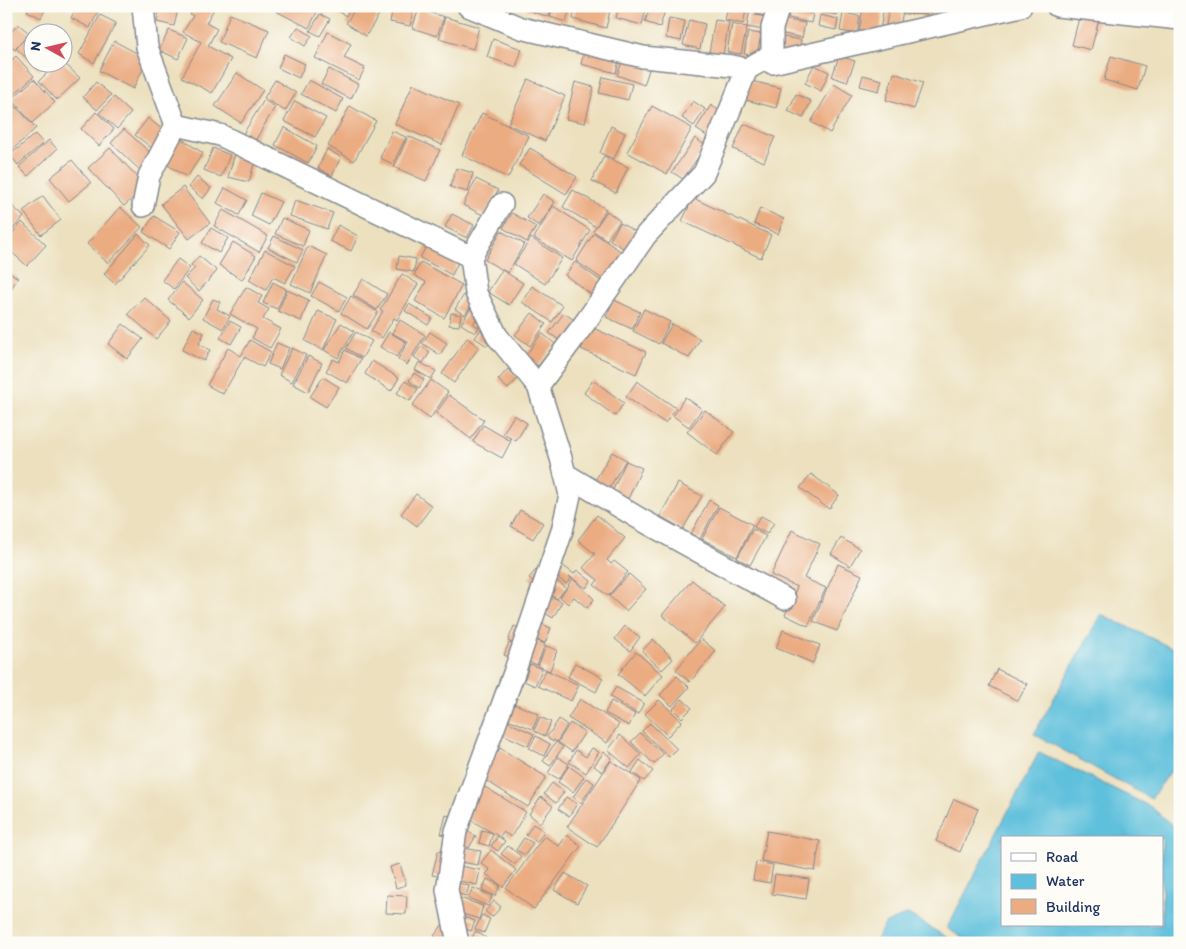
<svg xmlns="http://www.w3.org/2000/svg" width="1186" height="949" viewBox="0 0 1186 949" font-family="Itim,sans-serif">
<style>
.water{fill:#5ec0dc;stroke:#3c789d;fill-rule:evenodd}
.building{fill:#ebac82}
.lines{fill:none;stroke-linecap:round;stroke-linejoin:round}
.minor-casing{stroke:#84888e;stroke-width:24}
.minor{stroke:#fff;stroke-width:21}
</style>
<rect width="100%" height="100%" fill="#fdfcf7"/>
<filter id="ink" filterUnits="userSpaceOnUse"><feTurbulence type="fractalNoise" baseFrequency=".02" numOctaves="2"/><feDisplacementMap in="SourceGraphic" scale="10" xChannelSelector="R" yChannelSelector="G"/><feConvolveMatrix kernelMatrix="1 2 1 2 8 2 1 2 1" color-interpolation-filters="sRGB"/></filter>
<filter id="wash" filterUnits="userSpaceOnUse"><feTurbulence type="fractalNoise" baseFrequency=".0096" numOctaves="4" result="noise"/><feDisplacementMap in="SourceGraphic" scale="20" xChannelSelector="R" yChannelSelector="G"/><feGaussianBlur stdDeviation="1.12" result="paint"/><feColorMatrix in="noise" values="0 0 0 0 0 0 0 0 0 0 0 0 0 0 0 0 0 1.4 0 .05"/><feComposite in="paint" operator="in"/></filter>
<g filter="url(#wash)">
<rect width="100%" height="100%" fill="#ece0be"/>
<!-- water -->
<g class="water">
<polygon points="1101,614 1180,652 1180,758 1151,799 1034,734"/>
<path d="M1039 752 1151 807 1180 832V943H970L947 928ZM1002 838H1162V925H1002Z"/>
<polygon points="908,914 956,943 874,943 886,923"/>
</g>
<g id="blocks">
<!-- building -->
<g class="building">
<polygon points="29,6 47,6 41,18 27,11"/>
<polygon points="77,6 101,6 90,28 71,18"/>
<polygon points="160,6 179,6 174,26 157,22"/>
<polygon points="194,6 208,6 214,9 206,23 217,29 208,46 231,59 212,93 182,77 201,42 183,32 193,16 190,14"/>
<polygon points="279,6 320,6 309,28 276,11"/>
<polygon points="329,6 351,6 346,16"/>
<polygon points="357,6 381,6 383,8 366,36 346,23"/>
<polygon points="393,6 414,6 410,26 390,22"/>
<polygon points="528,6 552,6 549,17 527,10"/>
<polygon points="553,6 565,6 570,8 566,22 550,17"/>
<polygon points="576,6 611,6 606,28 573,19"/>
<polygon points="619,6 647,6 642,25 616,18"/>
<polygon points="650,6 666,7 660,27 645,22"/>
<polygon points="728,6 747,6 743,24 725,20"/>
<polygon points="757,6 769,6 773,18 756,14"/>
<polygon points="797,6 816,6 815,11 797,8"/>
<polygon points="820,6 839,6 837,15 819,12"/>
<polygon points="844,6 860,6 860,12 844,10"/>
<polygon points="863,6 884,6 879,36 859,33"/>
<polygon points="904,6 931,6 931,15 903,14"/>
<polygon points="889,8 903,10 900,28 886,25"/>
<polygon points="419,9 444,17 437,36 412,28"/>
<polygon points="790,9 813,14 811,23 788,18"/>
<polygon points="843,13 860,16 857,34 840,31"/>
<polygon points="230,14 269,30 257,58 219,42"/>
<polygon points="320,14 330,19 320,36 310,31"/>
<polygon points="749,14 767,17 764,30 747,27"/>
<polygon points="1080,14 1099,19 1091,50 1072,45"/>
<polygon points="100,15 116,23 94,63 79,54"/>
<polygon points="820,15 838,19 836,30 818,26"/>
<polygon points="445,17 479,27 473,49 439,39"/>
<polygon points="669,18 685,21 681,41 666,38"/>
<polygon points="782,19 805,23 802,38 779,33"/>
<polygon points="689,20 705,24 700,49 683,45"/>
<polygon points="715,20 729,22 723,55 709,52"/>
<polygon points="18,24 29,33 15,50 6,42 6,38"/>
<polygon points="732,24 747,27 741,54 727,52"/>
<polygon points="298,27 312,36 305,46 291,37"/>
<polygon points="169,30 188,38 178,59 159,50"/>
<polygon points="32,32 32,62 47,62 39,70 16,48"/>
<polygon points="328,32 351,44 344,58 365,68 359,80 315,58"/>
<polygon points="748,32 761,34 757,56 744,54"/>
<polygon points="778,36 801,40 799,54 776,50"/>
<polygon points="493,39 522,49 516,67 487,57"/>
<polygon points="114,41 148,59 133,89 99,71"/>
<polygon points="585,48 620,56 616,73 581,64"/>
<polygon points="284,54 305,64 299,78 278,68"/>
<polygon points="16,56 34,76 11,97 6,92 6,65"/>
<polygon points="839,56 855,61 847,82 832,77"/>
<polygon points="1111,56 1145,66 1138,90 1104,80"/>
<polygon points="624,57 650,67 644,85 617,75"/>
<polygon points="62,61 80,78 57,100 39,81 58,62 62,62"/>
<polygon points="814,65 829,72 821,91 805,83"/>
<polygon points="329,69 358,84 351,99 321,84"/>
<polygon points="237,73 263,90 241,123 215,106"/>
<polygon points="894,73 923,83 914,109 886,100"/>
<polygon points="863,75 882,80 879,91 860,86"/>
<polygon points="603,77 632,84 628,100 599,93"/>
<polygon points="34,79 55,102 32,123 12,99"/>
<polygon points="528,79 565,96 545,141 508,124"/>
<polygon points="275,80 296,93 285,111 264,98"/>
<polygon points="309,80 343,99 336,113 301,94"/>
<polygon points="751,81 781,88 776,108 746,100"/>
<polygon points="96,82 111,95 97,110 83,97"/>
<polygon points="575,82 594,87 585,123 566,119"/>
<polygon points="413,84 459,105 442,145 395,124"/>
<polygon points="834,84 852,95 830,133 811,122"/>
<polygon points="796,94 811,101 803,118 788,111"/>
<polygon points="6,96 36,128 10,152 6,148"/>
<polygon points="114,97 131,113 117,129 99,113"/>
<polygon points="264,100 275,107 255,141 243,134"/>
<polygon points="295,101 326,118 315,137 284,121"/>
<polygon points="693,101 705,109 694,126 682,118"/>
<polygon points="711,105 725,115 710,138 696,129"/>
<polygon points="350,106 376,121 354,161 328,146"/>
<polygon points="652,106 692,128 667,174 627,152"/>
<polygon points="96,112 114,129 99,146 81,129"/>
<polygon points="482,113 529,136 508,178 462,155"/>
<polygon points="148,118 169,135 156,151 135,135"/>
<polygon points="744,124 775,137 764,162 733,149"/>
<polygon points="611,126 625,133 614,159 600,153"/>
<polygon points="284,127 317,146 308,163 275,145"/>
<polygon points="124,129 156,158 143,173 111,143"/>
<polygon points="392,131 406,137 393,164 380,158"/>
<polygon points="35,134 43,143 18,165 10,155"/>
<polygon points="177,136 203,153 187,177 161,161"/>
<polygon points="408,136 440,150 426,181 394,167"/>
<polygon points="695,138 706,146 683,179 672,172"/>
<polygon points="49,140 57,149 28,176 19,167"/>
<polygon points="110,148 146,186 124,206 88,168"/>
<polygon points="213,148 230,155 221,177 204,170"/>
<polygon points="530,148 577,177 566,194 519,165"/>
<polygon points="327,149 341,157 332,176 318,168"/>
<polygon points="236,151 256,157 249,182 228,177"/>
<polygon points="604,156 628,167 616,193 592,181"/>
<polygon points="72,160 91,183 69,201 50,178"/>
<polygon points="456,168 473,173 468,192 450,187"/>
<polygon points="197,177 211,188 203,199 189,187"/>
<polygon points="476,179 498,190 485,216 463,205"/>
<polygon points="183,187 210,223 189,239 161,204"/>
<polygon points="225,188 247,200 239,215 217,203"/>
<polygon points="573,190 606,209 596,227 563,207"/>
<polygon points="261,193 281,202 269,225 251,216"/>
<polygon points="543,194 555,202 539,226 527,218"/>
<polygon points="43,196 61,220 41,235 23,211"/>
<polygon points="693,198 771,235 761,258 682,221"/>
<polygon points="6,200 24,217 6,236"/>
<polygon points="295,200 333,213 327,229 290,216"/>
<polygon points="553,206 590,230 572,261 534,238"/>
<polygon points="120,207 142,227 108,263 87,244"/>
<polygon points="760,208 784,219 778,234 754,224"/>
<polygon points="223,210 268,236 259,252 214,226"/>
<polygon points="607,211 620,221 607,240 593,231"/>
<polygon points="512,213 536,227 527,242 503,228"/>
<polygon points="452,214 474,225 467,238 445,227"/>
<polygon points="154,216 180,232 169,249 143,232"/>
<polygon points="282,218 309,230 303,246 275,234"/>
<polygon points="22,222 46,245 27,266 6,247 6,240"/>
<polygon points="620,223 638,233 628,251 610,240"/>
<polygon points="338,225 358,236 351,251 330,241"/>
<polygon points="211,228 228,238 219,253 202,243"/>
<polygon points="501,231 524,244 508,273 485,260"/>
<polygon points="594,233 626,255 608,283 576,261"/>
<polygon points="138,234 150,245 115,284 104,274"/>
<polygon points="274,236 303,250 297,262 268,248"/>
<polygon points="531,238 562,258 545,284 514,264"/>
<polygon points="429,241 460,258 452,275 420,258"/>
<polygon points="233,242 256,256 242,280 219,265"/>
<polygon points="308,246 327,255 310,293 291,284"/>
<polygon points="265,250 295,266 285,283 273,277 266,290 249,280"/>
<polygon points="199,256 217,271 199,291 185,278 195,268 191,265"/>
<polygon points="399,256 416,259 414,272 397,269"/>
<polygon points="178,259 190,268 174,289 162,280"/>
<polygon points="421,262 462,285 444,318 415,301 426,282 414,275"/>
<polygon points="575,262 606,285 596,298 565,275"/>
<polygon points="6,270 18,278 6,296"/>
<polygon points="502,270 523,283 509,305 488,292"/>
<polygon points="402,274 418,284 397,320 394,318 382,338 371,331 383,311 380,310"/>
<polygon points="363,279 387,294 377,310 353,295"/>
<polygon points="182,282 203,300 189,317 168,300"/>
<polygon points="273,282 286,289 277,309 263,303"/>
<polygon points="319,282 347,297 339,311 311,296"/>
<polygon points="532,286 563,306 552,322 522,302"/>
<polygon points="246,287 262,296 258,303 269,309 263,319 281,329 270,348 252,338 257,329 230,314"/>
<polygon points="287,290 309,300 301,321 278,311"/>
<polygon points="465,293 475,299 465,315 455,309"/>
<polygon points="351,296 378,312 367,329 341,313"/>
<polygon points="144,297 171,321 156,339 128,314"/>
<polygon points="213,299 220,302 217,309 230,316 223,329 203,318"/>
<polygon points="614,300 640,312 632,329 606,317"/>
<polygon points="474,303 483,308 473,324 479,327 475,333 461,324"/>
<polygon points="409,304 432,318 428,325 405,311"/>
<polygon points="644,309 670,322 659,344 633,331"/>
<polygon points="318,311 337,319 323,350 305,341"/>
<polygon points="451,313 461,315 459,326 449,325"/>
<polygon points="532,313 546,324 530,346 515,335"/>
<polygon points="564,313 580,324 565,344 549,333"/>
<polygon points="400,320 425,335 407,365 398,359 408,342 392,333"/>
<polygon points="230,321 241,327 231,344 220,338"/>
<polygon points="341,323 354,331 338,358 324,350"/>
<polygon points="123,324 143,339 127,359 108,344"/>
<polygon points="672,324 700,339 689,358 661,343"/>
<polygon points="483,326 495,334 487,346 475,338"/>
<polygon points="591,327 646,352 636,374 581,349"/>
<polygon points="193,328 204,333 199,344 210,350 204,361 182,350"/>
<polygon points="356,332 372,341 362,358 346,348"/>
<polygon points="389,332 406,342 397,357 380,347"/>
<polygon points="430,332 447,343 440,355 422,343"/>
<polygon points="542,333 555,344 538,366 525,356"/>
<polygon points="467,338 479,347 454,383 442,374"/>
<polygon points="250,340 271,352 263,367 244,357 223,394 207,385 228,348 241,356"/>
<polygon points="277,343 289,348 280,369 268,364"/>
<polygon points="421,346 430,352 423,363 414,357"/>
<polygon points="292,348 306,355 292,382 279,375"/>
<polygon points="345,350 361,359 347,383 326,371 333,359 339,362"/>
<polygon points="308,356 322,363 308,392 293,384"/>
<polygon points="372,361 399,378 391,391 365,374"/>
<polygon points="419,362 436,371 431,379 415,370"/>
<polygon points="508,369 518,378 508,389 498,380"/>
<polygon points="414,373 424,380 419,388 409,381"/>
<polygon points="323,377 339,387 326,407 310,397"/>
<polygon points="431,380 448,392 430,419 412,406"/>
<polygon points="593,380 624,403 615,416 584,393"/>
<polygon points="405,381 418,389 410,401 397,393"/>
<polygon points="637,381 676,408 665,423 626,397"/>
<polygon points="449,395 484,420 471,439 436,413"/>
<polygon points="685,397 702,409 689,427 673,416"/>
<polygon points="705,410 734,432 717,455 687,432"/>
<polygon points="514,415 527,423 516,441 503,434"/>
<polygon points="483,425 511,441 502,458 473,442"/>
<polygon points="612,452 626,460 608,490 594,482"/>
<polygon points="626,461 642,468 628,499 612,492"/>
<polygon points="811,474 839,495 829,509 800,488"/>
<polygon points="678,483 702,496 683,529 660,516"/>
<polygon points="416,494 432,506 417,526 401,514"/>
<polygon points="709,500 718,505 700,539 691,534"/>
<polygon points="719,507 753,525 737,557 702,539"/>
<polygon points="520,510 543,523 533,539 511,526"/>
<polygon points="597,515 625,538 607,560 611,564 614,561 628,572 608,596 594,585 598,580 583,568 595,554 578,540"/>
<polygon points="761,516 774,523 767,534 754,527"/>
<polygon points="753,529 766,536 750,565 737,558"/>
<polygon points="792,530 820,544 804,578 826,588 808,626 785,615 797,587 771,575"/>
<polygon points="841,538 860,549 850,566 831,554"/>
<polygon points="553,558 574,574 577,570 591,581 586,588 569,576 571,578 566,584 546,568"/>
<polygon points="838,564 862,575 837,631 813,621"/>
<polygon points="540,565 540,588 529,578"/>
<polygon points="629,574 646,589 626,611 609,596"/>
<polygon points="551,576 566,588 557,599 542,588"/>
<polygon points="573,579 594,599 587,608 574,597 568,604 560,597 569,586 568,585"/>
<polygon points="692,580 725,607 695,643 662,615"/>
<polygon points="549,595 562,602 553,618 540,610"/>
<polygon points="537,622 551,628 545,643 531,637"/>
<polygon points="514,626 524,630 517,645 508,641"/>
<polygon points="625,626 640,637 630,651 615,639"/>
<polygon points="783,630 820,645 813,663 776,648"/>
<polygon points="523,635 545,644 537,665 515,656"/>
<polygon points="653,639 673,659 662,670 642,651"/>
<polygon points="701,639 716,651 690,682 676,670"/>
<polygon points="509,643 516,646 512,658 504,655"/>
<polygon points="546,646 557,650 550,671 538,666"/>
<polygon points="636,652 663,675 645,696 618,674"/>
<polygon points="575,663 603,678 596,692 568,677"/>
<polygon points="530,664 542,669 535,686 524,681"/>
<polygon points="997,669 1027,684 1018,701 989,686"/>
<polygon points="546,670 579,685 571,701 538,686"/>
<polygon points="677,676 689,687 672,706 660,695"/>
<polygon points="616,687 644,703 638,714 610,697"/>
<polygon points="503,699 539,714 533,729 497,715"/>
<polygon points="580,699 619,724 607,743 568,718"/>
<polygon points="682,699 692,708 682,718 673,709"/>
<polygon points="659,700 682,721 668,736 645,714"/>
<polygon points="611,701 635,714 629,726 605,713"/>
<polygon points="495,716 534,734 528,746 489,728"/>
<polygon points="540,717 551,722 545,736 534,731"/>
<polygon points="559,719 567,725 557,742 554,740 553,742 547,737"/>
<polygon points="570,723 585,732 572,752 558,742"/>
<polygon points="650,723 677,749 669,757 642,731"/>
<polygon points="640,733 663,754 654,764 631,742"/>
<polygon points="620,735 641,754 629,768 608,750"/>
<polygon points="536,736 550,744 544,756 529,748"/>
<polygon points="556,742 563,747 550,766 543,761"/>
<polygon points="500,748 546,777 528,807 482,778"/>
<polygon points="592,748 599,752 586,773 569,762 576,750 586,757"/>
<polygon points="604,752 612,758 602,772 594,766"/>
<polygon points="558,757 569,764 559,779 548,773"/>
<polygon points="640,760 653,771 644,781 632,772"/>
<polygon points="611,761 641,780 597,847 567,827"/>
<polygon points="569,766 584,777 573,792 558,782"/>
<polygon points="586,778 594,783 581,803 573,797"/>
<polygon points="552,783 564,792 556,803 544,794"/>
<polygon points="480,784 526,812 511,837 503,832 499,837 505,841 498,851 491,846 498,836 462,815"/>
<polygon points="541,797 553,806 540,823 529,814"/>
<polygon points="566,797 577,804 569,816 558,809"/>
<polygon points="954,799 978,809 960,852 936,841"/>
<polygon points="446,815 462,820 457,838 441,834"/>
<polygon points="533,824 544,831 537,842 526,835"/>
<polygon points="463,829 476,836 469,848 457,841"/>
<polygon points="482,830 493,833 489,846 479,843"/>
<polygon points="767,831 820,841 815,871 761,861"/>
<polygon points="567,835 581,846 534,909 506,888 544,836 559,846"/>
<polygon points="524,838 533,843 525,855 516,850"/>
<polygon points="508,846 521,856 515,864 501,854"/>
<polygon points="463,848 481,851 478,865 460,862"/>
<polygon points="491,850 516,870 503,887 486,874 490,870 481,863"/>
<polygon points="438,851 457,855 455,865 480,870 477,885 432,875"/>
<polygon points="756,862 773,865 770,883 753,880"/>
<polygon points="400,864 406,885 396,888 390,867"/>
<polygon points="565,873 587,886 577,903 554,890"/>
<polygon points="775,874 809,879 806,899 772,894"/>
<polygon points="443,879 469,886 466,896 440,889"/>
<polygon points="487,879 500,885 495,896 482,890"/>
<polygon points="473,888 492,896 488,906 468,898"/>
<polygon points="387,895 407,896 406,914 386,913"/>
<polygon points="460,898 483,906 479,919 456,912"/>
<polygon points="494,901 501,907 492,917 485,911"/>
<polygon points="455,914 475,921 471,931 451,924"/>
<polygon points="482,915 490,919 484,933 475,929"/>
<polygon points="443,924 454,933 445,943 441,943 434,936"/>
<polygon points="476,931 490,941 489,943 469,942"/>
</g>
</g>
</g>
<g filter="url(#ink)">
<use href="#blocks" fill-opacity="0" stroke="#84888e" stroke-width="1"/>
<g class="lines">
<!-- minor casing -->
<g class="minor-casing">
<g id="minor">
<polyline points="468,6 521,28 643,57 732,66 747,69 772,55 772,63 1021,6"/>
<polyline points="1057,6 1180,19"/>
<polyline points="772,55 772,28 779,6"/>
<polyline points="176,125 220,135 471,257"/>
<polyline points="143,206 149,176 176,125 147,47 143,6"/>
<polyline points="538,386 587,320 646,235 704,173 747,69"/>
<polyline points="565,474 640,519 785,599"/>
<polyline points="458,943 447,890 456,831 514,673 562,531 570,495 561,458 538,386 497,336 476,293 471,257 502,204"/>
</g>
</g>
<!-- minor -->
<use href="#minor" class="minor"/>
</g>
</g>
<!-- margin -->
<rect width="1186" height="949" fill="none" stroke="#fdfcf7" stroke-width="25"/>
<!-- legend -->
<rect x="1001" y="836" width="162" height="90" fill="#fdfcf7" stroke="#a3aaba"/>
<rect x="1011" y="853" width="25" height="8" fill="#ffffff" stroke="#a3aaba"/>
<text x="1046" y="862" font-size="15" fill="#1b2f5e">Road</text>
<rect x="1011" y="874" width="25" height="15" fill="#5ec0dc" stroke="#a3aaba"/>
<text x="1046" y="886" font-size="15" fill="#1b2f5e">Water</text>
<rect x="1011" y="899" width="25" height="15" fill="#ebac82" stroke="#a3aaba"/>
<text x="1046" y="912" font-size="15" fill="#1b2f5e">Building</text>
<!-- north arrow -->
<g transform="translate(48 48) rotate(278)"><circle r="24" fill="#fdfcf7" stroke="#a3aaba"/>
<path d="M0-4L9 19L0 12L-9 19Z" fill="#d1495b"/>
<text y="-8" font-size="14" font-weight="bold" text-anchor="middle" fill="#1b2f5e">N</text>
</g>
</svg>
